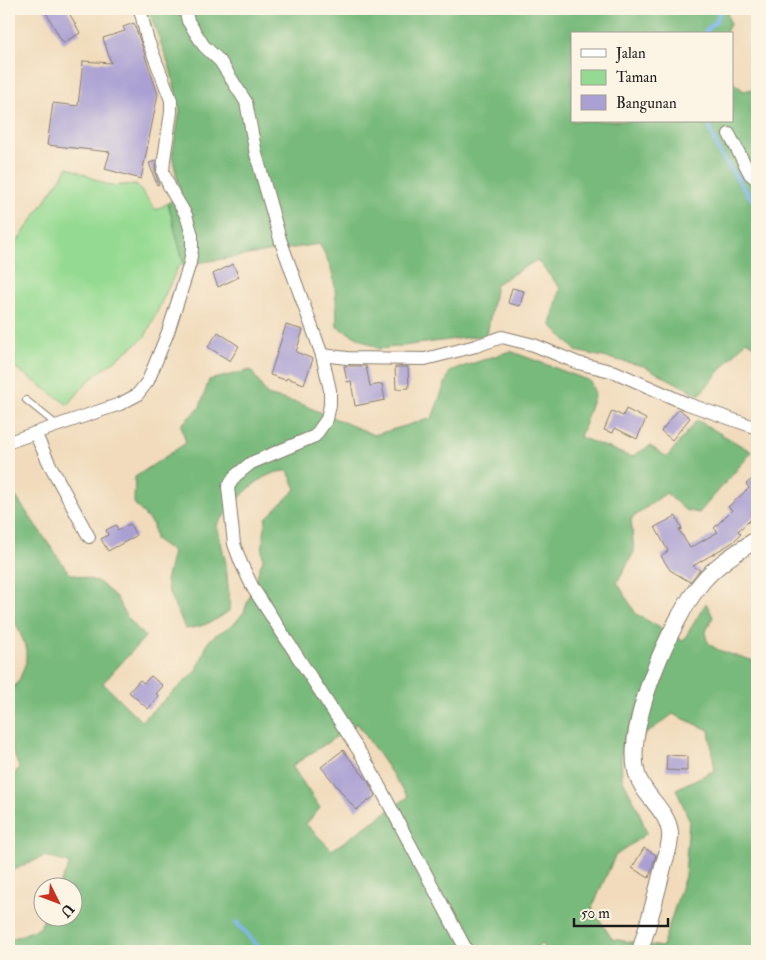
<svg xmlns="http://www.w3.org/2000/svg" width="766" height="960" viewBox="0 0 766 960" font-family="'IM FELL Double Pica',serif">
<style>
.green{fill:#95da92;stroke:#587b57}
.forest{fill:#78ba7c;stroke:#4a6b4c;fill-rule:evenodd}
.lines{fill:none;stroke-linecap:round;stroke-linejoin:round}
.stream{stroke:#80b7ef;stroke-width:4}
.building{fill:#aaa0d3}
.service-casing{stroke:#867c6c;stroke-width:8}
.minor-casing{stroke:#867c6c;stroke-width:14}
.tertiary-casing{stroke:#867c6c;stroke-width:18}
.service{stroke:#fff;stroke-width:6}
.minor{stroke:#fff;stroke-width:12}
.tertiary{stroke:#fff;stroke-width:16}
</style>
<rect width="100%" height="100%" fill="#fcf5e5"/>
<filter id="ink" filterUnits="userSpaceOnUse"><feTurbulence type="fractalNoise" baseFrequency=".02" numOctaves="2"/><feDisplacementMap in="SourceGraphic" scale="10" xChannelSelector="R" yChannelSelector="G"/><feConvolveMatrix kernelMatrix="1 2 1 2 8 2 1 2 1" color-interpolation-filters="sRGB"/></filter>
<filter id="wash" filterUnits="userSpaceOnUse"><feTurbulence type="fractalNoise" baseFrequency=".0096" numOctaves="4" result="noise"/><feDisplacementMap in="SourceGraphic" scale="20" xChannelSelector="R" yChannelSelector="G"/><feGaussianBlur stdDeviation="1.12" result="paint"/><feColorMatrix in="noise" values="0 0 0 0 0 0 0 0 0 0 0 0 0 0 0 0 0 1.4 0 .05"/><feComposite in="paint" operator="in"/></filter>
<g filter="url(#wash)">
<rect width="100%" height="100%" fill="#f1dbbc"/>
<!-- green -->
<polygon class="green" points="68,167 110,186 136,184 156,210 168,203 184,265 179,265 145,337 87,382 68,405 13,366 15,358 9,351 9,254"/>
<!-- forest -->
<g class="forest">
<path d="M132 9H726L730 24 725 34H572V121H732V82L744 91 757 88V347L746 341 699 395 644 366 576 351 551 325 560 288 537 260 496 284 487 335 379 349 337 327C336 296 337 271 319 244L184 265 168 203 181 194 172 156 180 111 170 68 151 17Z"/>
<path d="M510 351 590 381 595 394 580 437 631 457 650 446 667 457 697 420 752 452 699 513 685 510 666 493 631 519 634 552 617 582 636 614 683 641 706 603 713 617C711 621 707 627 706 632 702 654 746 655 757 663V951H546L542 944 530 951H9V940L40 928 44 918H72V888L58 887 70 864 45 856 9 872V780H11L19 767 9 742V695L20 678 26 662V647L13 617 9 601V487L69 573 99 582 116 597 127 617 145 637 103 683 141 721 193 674 199 665 208 642 214 636 234 624 244 612 263 559 262 551 266 518 296 489 288 471C258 470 234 504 217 525L226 564 230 610C215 622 204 626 186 629L170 596 166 581 173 552 155 539 153 525 134 503 135 477 186 443 181 425 200 407 209 380 251 370 267 395 301 404 374 435 432 418 450 371ZM673 714 709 730 715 770 676 789 689 819 685 876 662 947 612 939 592 908 615 856 647 833 637 807 622 778 621 752ZM357 723 408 797 332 850 306 824 320 808 292 766Z"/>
</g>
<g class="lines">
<!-- stream -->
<g class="stream">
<polyline points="703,34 716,21 721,9"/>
<polyline points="707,121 719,152 750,197 757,204"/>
<polyline points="754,750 757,754"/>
<polyline points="236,922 262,951"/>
</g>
</g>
<g id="blocks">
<!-- building -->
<g class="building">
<polygon points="44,9 67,9 80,33 63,43"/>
<polygon points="134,23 158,94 141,179 105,169 110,152 47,145 53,103 78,106 83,61 111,63 103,38 125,31 123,27"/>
<polygon points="156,161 155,172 159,184 157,185 149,163"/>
<polygon points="233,264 239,277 218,287 213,274"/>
<polygon points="512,288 524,291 520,306 508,303"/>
<polygon points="286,325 303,330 296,352 313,359 304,384 287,378 286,380 270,375"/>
<polygon points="218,332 239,346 230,361 208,347"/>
<polygon points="344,366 366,366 370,386 382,384 385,400 355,406 351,381 347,382"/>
<polygon points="395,367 408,367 409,388 396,389"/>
<polygon points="626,409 646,419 637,439 615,428 613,433 604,430 612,411 623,416"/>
<polygon points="679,409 690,418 672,440 661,431"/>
<polygon points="757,475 757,514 738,531 741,534 733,542 693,566 700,570 690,582 670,570 661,556 668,551 655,527 676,516 682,529 679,530 690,548 718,532 714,528 732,510 728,507 749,488 746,484"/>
<polygon points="130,524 136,536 108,551 101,539 108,535 106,530 116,525 118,530"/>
<polygon points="151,676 163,686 156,694 159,696 148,709 129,692 140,680 144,683"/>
<polygon points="343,750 368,781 375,796 356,810 321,767"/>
<polygon points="667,755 687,756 687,771 666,770"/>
<polygon points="644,848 656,855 649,878 632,868"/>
</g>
</g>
</g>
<g filter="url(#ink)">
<use href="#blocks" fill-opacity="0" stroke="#867c6c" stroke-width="1"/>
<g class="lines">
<!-- service casing -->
<g class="service-casing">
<polyline id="service" points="26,400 57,425"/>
</g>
<!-- minor casing -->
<g class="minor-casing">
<g id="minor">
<polyline points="185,9 188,21 204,46 220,61 246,102 256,154 280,239 322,355 330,390 330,405 327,419 315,436 251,463 235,476 228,487 234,544 241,563 253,588 368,765 467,951"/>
<polyline points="729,134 750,174 757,180"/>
<polyline points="322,355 347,358 425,359 476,346 502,337 534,345 578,363 615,372 685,403 757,428"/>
<polyline points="35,433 49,463 89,537"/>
<polyline points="9,442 120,404 137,395 148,381 168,332 190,263 192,249 192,235 186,215 170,188 163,172 164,159 171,112 171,100 147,38 140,9"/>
</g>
</g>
<!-- tertiary casing -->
<g class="tertiary-casing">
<path id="tertiary" d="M640 951C649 922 657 893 664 863 667 854 671 843 670 833 668 810 643 796 637 774 623 728 672 617 703 581 718 563 738 552 757 539"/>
</g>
<!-- service -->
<use href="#service" class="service"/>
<!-- minor -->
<use href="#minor" class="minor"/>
<!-- tertiary -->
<use href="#tertiary" class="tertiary"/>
</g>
</g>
<!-- margin -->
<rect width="766" height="960" fill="none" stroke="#fcf5e5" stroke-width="30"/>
<!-- legend -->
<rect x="571" y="32" width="162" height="90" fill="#fcf5e5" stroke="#a29e95"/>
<rect x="581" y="49" width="25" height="8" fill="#ffffff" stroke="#a29e95"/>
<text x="616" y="58" font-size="15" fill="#1c1c1c">Jalan</text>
<rect x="581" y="70" width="25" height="15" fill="#95da92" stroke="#a29e95"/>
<text x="616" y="82" font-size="15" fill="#1c1c1c">Taman</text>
<rect x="581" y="95" width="25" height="15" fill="#aaa0d3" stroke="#a29e95"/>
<text x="616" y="108" font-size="15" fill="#1c1c1c">Bangunan</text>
<!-- north arrow -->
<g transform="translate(58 902) rotate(132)"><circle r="24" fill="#fcf5e5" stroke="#a29e95"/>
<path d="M0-4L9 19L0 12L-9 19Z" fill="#c8321e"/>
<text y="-8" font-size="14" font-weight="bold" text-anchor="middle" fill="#1c1c1c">U</text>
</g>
<!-- scale -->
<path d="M574 918v8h94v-8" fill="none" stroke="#1c1c1c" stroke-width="2.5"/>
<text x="581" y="918" font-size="15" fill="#1c1c1c" stroke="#fcf5e5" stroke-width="4" paint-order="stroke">50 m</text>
</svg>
